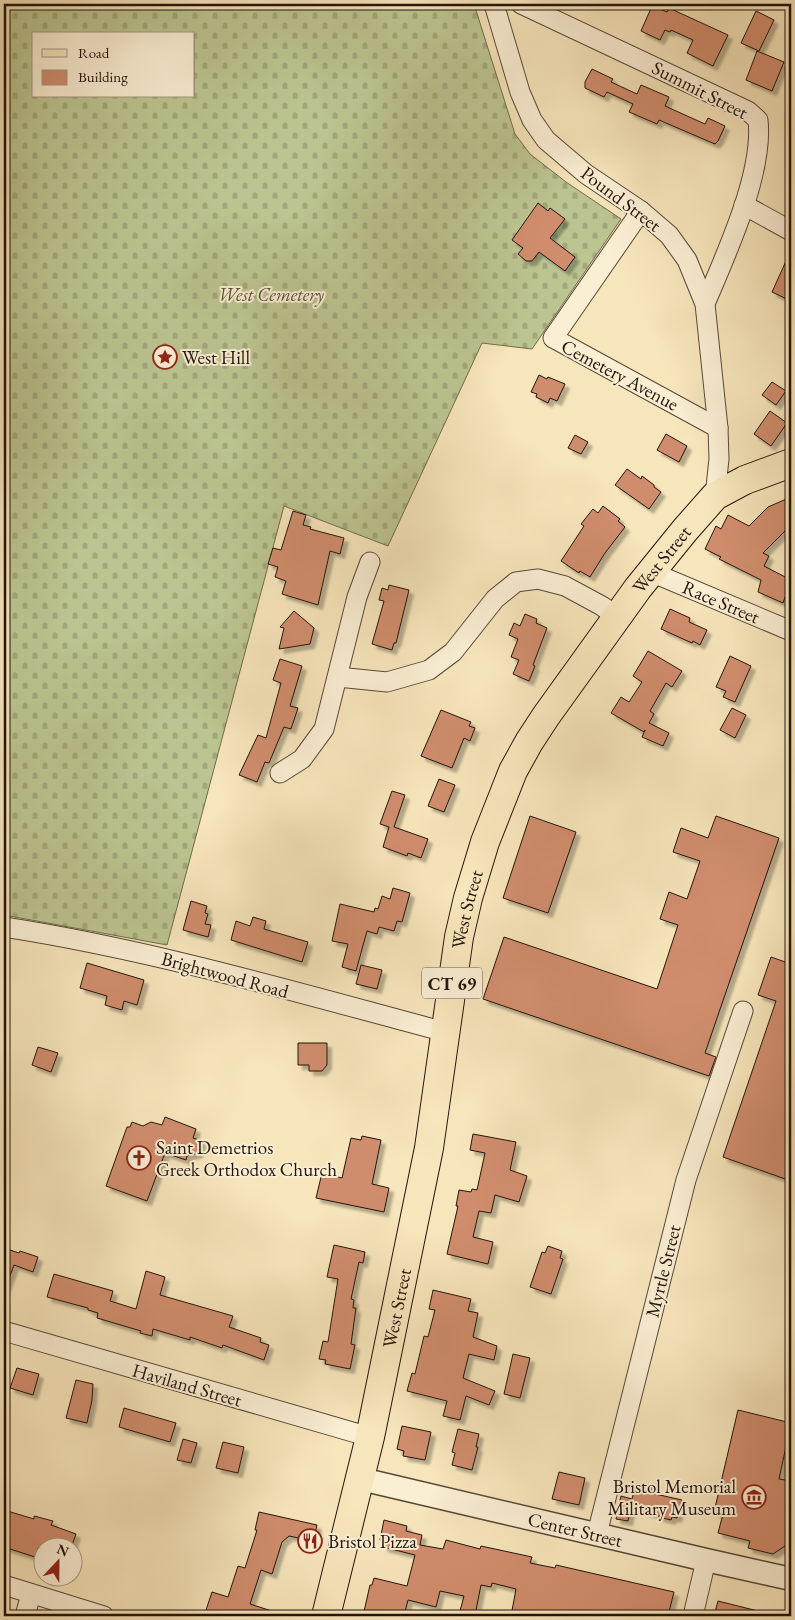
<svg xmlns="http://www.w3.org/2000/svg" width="795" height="1620" viewBox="0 0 795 1620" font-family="'EB Garamond',serif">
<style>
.cemetery{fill:url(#cemetery-stones);stroke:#706c4e;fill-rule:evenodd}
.building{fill:#d08d6d;stroke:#23140b;filter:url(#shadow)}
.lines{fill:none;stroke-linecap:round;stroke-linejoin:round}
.minor-casing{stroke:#584837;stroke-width:21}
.tertiary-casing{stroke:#584837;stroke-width:25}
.primary-casing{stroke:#23140b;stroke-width:30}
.minor{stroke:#faeed3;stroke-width:19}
.tertiary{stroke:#faeed3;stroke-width:22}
.primary{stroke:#f7e5bb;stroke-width:28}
.labels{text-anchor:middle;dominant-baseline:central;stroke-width:4;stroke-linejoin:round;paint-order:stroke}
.shield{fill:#faeed3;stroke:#645547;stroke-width:1}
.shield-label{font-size:18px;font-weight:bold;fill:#23140b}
.street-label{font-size:19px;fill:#23140b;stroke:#faeed3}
.park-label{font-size:19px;font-style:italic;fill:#59523a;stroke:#faeed3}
.poi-label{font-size:19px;fill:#23140b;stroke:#faeed3;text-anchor:start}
</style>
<defs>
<pattern id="cemetery-stones" width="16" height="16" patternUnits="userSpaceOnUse" patternTransform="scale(1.25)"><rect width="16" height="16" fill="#bcc591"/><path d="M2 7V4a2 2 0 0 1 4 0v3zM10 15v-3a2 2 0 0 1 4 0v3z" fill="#a1a87c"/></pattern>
<filter id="shadow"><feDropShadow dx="4.5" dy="4.5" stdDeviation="1" flood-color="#0004"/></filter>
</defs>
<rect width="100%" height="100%" fill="#f7e5bb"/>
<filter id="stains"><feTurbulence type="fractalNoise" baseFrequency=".004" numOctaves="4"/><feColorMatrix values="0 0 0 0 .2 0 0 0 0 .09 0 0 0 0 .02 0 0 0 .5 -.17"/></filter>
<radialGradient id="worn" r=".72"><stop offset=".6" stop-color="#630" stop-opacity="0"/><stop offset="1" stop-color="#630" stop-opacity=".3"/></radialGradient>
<!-- cemetery -->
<path class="cemetery" d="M4 4H474L515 134 530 154 566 182 621 219 532 349 482 343 388 546 284 506 167 945 4 915ZM34 34H194V96H34Z"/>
<!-- building -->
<g class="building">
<polygon points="652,6 667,12 669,8 728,35 713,66 687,53 693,40 671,30 670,32 665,30 660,40 641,31"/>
<polygon points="756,11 774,20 759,51 741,43"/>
<polygon points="757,51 784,62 772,91 746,80"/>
<polygon points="592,69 613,79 611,82 637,94 641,85 669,97 665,106 705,124 708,118 725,126 718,141 715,144 659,120 657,124 629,112 633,104 607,92 604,97 585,88 585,82"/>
<polygon points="538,203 548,211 550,208 565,219 550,238 575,257 565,271 539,252 532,261 526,261 518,254 523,248 512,240"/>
<polygon points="791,250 791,301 772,292"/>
<polygon points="539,375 547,379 548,377 565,384 557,401 550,398 548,403 536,397 537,394 531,392"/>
<polygon points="772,382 786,391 776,405 762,395"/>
<polygon points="770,411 787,423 771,446 754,434"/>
<polygon points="666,434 687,446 679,462 657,450"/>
<polygon points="575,435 588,442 581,454 568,448"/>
<polygon points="627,469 641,479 642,476 654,485 654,487 661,492 649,509 615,485"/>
<polygon points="791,497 791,525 763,553 769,556 764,566 791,580 783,603 758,592 761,580 719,559 721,557 705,549 716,526 721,529 728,515 749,526 768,507"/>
<polygon points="603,506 620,519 618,521 625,527 605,553 590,577 580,571 579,573 561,561 584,526 581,524 593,509 598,513"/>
<polygon points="293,511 306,515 303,525 311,527 310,529 344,538 340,554 330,551 318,605 282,594 286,581 275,577 278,567 268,564 273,548 281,550"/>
<polygon points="389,585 409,590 396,643 394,643 392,650 372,644 384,601 379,600 382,588 388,590"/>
<polygon points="670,609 690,618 689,622 707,630 700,645 693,641 692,643 661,629"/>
<polygon points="294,611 314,628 310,644 279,649 284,628 280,627"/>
<polygon points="525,614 537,619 536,623 547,628 533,665 535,666 529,681 513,674 519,660 511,657 518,639 509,635 514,623 520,626"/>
<polygon points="648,651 682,671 672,687 666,683 650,711 654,714 649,723 669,733 663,746 642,737 645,730 644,732 611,713 621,697 629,702 642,682 633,676"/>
<polygon points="730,656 751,666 735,702 723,697 726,691 716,687"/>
<polygon points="280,659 302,666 290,706 298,708 291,729 284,727 269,763 265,762 257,782 239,775 258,735 266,738 281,683 273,680"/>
<polygon points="732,708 746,715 735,738 720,730"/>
<polygon points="441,710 471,722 469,726 475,728 470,741 464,738 452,768 421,756"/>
<polygon points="439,779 455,785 444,812 428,806"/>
<polygon points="392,791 405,795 394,827 428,839 421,858 408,853 407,856 383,847 389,827 380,824"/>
<polygon points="530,816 576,832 548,913 503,898"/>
<polygon points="716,816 779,838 705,1053 716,1057 709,1076 483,999 504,937 657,989 678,925 660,919 669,892 687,899 700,861 673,852 681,828 708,838"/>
<polygon points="393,888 410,893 402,922 397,921 394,931 379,927 377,934 367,931 356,971 342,967 348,944 332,941 340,904 374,912 375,908 378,909 382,896 390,899"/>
<polygon points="191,901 207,906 205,913 208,914 205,924 211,925 208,937 183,930"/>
<polygon points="253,917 266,921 264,929 308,942 302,962 231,940 236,921 250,926"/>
<polygon points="771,957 791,964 791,1181 723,1157 776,1001 758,995"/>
<polygon points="87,963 144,980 137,1005 124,1001 122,1010 105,1005 107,996 80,988"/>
<polygon points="361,965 382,970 377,989 356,984"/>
<polygon points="298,1043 327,1043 327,1065 322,1071 309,1071 309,1065 298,1065"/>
<polygon points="38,1047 58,1053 51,1072 32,1065"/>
<polygon points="165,1117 196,1129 193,1138 202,1141 198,1153 187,1156 186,1160 165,1153 147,1201 106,1186 127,1127 130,1127 132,1122 143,1126 151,1122 162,1125"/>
<polygon points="473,1134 516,1142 510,1170 527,1176 519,1202 495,1195 491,1213 479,1211 473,1237 493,1242 488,1264 447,1254 458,1206 456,1206 459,1190 471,1192 472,1189 477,1190 485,1153 470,1150"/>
<polygon points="362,1136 381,1140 372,1184 389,1188 384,1212 316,1198 322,1173 342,1178 351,1138 361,1140"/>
<polygon points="334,1245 365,1252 363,1263 359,1262 351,1299 354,1300 353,1308 356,1308 351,1344 355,1345 350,1369 325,1364 326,1360 319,1359 323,1341 328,1342 338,1279 327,1277"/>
<polygon points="548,1246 562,1251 560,1258 563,1259 551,1294 530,1287 542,1252 545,1253"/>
<polygon points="4,1248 19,1253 20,1251 38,1257 33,1272 14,1265 5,1289 4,1289"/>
<polygon points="146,1271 165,1277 160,1295 233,1316 229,1327 261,1338 260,1342 269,1345 264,1360 223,1345 222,1348 190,1337 190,1340 153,1329 152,1336 140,1333 141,1331 97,1318 98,1313 88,1310 88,1308 47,1297 54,1274 113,1291 110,1301 136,1309"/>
<polygon points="433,1290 471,1299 468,1311 478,1313 473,1337 497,1346 494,1360 469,1354 463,1378 495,1391 489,1405 466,1396 460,1420 443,1416 447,1401 407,1391 412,1373 415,1374 424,1336 428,1337 435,1310 429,1309"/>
<polygon points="513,1354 530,1358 520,1398 504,1394"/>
<polygon points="17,1368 39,1374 33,1395 10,1388"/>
<polygon points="76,1380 93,1384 92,1400 87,1423 66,1418"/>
<polygon points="124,1408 176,1423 170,1442 119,1427"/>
<polygon points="738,1410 791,1423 779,1479 791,1481 791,1542 773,1554 748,1548 750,1541 718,1533 723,1514 714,1512"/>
<polygon points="402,1426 431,1432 425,1460 403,1456 404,1451 397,1449"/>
<polygon points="458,1429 479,1434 476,1447 478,1447 472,1470 452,1465 455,1453 452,1452"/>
<polygon points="183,1439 197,1443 191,1463 177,1460"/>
<polygon points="223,1442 244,1447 238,1473 216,1468"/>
<polygon points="559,1472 585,1478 579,1505 552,1499"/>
<polygon points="636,1484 652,1487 651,1493 682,1500 677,1518 672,1517 671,1520 659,1517 659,1515 631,1508 628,1521 616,1519 621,1496 632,1499"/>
<polygon points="4,1510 34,1519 34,1516 53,1521 51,1525 76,1534 71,1548 38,1548 35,1557 4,1547"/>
<polygon points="259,1512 317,1525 313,1541 289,1536 282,1542 272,1574 261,1570 250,1604 281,1614 281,1616 204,1616 212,1592 228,1597 238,1566 245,1568 257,1530 255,1530"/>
<polygon points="384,1520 407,1526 406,1531 422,1535 420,1545 443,1549 446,1540 480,1549 481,1546 532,1557 530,1563 555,1568 556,1565 674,1592 669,1612 665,1611 664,1616 618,1616 600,1612 599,1616 554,1616 544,1614 543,1616 511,1616 516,1589 492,1583 491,1587 481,1585 475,1615 460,1611 464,1596 440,1591 436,1607 408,1600 404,1616 363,1616 370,1585 372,1585 374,1578 407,1586 415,1555 383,1547 384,1542 380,1540"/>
<polygon points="718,1601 762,1612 761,1616 714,1616"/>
</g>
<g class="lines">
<!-- minor casing -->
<g class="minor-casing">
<g id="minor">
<polyline points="494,4 520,92 532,120 546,140 586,174 641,211 669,235 687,260 705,304 718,428 719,459 715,496"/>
<path d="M521 4 748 111 758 120C764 173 726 254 705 304"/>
<polyline points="744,205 791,231"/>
<polyline points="641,211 553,338 718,428"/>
<polyline points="651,572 791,631"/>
<polyline points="338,677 387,682 429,670 453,652 495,599 516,582 538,579 565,586 602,606 617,617"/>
<polyline points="280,773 302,759 324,729 357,597 370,562"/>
<path d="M4 927C153 950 299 993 445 1032"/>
<polyline points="4,1331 370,1437"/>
<polyline points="597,1534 686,1180 743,1011"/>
<polyline points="4,1585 104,1616"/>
<polyline points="25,1616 31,1594"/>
<polyline points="693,1616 706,1560"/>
</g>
</g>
<!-- tertiary casing -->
<g class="tertiary-casing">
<g id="tertiary">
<path id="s1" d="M361 1479 706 1560 791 1579"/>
</g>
</g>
<!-- primary casing -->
<g class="primary-casing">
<g id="primary">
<path id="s2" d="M326 1616 370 1437 429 1148 459 937 468 898 485 842 513 771 529 742 546 716 638 588 685 530 715 496 745 480 791 463"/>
</g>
</g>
<!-- minor -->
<use href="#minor" class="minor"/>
<!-- tertiary -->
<use href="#tertiary" class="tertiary"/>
<!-- primary -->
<use href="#primary" class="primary"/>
</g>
<!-- icons -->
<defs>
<g id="sight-ring" transform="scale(1.25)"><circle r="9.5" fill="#faeed3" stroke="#8f2418" stroke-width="1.5"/><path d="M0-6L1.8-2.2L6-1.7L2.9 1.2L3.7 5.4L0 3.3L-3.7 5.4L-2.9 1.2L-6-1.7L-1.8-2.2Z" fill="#8f2418"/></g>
<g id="church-ring" transform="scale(1.25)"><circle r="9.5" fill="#faeed3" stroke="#8f2418" stroke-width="1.5"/><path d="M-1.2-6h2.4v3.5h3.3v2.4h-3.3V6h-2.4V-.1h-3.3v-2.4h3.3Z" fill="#8f2418"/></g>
<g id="museum-ring" transform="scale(1.25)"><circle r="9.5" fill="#faeed3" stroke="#8f2418" stroke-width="1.5"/><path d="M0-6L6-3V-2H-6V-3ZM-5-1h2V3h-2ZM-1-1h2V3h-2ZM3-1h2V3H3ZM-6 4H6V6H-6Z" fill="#8f2418"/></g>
<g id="restaurant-ring" transform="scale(1.25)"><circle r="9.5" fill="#faeed3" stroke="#8f2418" stroke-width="1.5"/><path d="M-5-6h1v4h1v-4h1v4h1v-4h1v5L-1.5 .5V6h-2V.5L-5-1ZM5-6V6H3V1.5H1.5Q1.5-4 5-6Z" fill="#8f2418"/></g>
</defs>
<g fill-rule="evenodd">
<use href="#sight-ring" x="165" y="357"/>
<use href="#church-ring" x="139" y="1158"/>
<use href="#museum-ring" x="754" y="1497"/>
<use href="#restaurant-ring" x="310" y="1541"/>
</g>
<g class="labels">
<!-- shield labels -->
<rect class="shield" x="422" y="967.5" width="60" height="31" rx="4"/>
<g class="shield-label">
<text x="452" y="983">CT 69</text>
</g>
<!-- street labels -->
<g class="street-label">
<text transform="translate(700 90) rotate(27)">Summit Street</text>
<text transform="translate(621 199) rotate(37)">Pound Street</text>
<text transform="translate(620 375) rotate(28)">Cemetery Avenue</text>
<text stroke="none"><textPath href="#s2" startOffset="1126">West Street</textPath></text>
<text transform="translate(721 602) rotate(23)">Race Street</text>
<text stroke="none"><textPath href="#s2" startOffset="721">West Street</textPath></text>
<text transform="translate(225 975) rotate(15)">Brightwood Road</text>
<text transform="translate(663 1271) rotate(-76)">Myrtle Street</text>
<text stroke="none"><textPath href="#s2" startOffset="316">West Street</textPath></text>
<text transform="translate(187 1385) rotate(16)">Haviland Street</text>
<text stroke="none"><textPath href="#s1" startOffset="220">Center Street</textPath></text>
</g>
<!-- park labels -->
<g class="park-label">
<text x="271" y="294">West Cemetery</text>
</g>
<!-- poi labels -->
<g class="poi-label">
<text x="182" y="357">West Hill</text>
<text x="156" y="1147">Saint Demetrios<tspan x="156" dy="22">Greek Orthodox Church</tspan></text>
<text x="736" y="1486" text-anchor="end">Bristol Memorial<tspan x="736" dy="22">Military Museum</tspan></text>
<text x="328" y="1541">Bristol Pizza</text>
</g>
</g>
<!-- margin -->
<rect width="795" height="1620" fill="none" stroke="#f7e5bb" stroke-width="20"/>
<rect x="5" y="5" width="785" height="1610" fill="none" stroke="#23140b" stroke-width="2.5"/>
<rect x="10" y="10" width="775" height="1600" fill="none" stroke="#23140b"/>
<!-- legend -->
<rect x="32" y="32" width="162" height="65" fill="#faeed3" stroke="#a49783"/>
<rect x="42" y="49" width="25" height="8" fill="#f7e5bb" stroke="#a49783"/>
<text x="78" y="58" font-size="15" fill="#23140b">Road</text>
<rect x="42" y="70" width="25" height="15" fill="#d08d6d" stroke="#a49783"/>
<text x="78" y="82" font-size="15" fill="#23140b">Building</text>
<!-- north arrow -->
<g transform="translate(58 1562) rotate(22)"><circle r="24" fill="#faeed3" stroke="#a49783"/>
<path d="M0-4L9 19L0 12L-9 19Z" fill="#8f2418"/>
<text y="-8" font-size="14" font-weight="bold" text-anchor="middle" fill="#23140b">N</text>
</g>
<rect width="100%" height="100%" filter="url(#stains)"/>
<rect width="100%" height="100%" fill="url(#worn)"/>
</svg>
